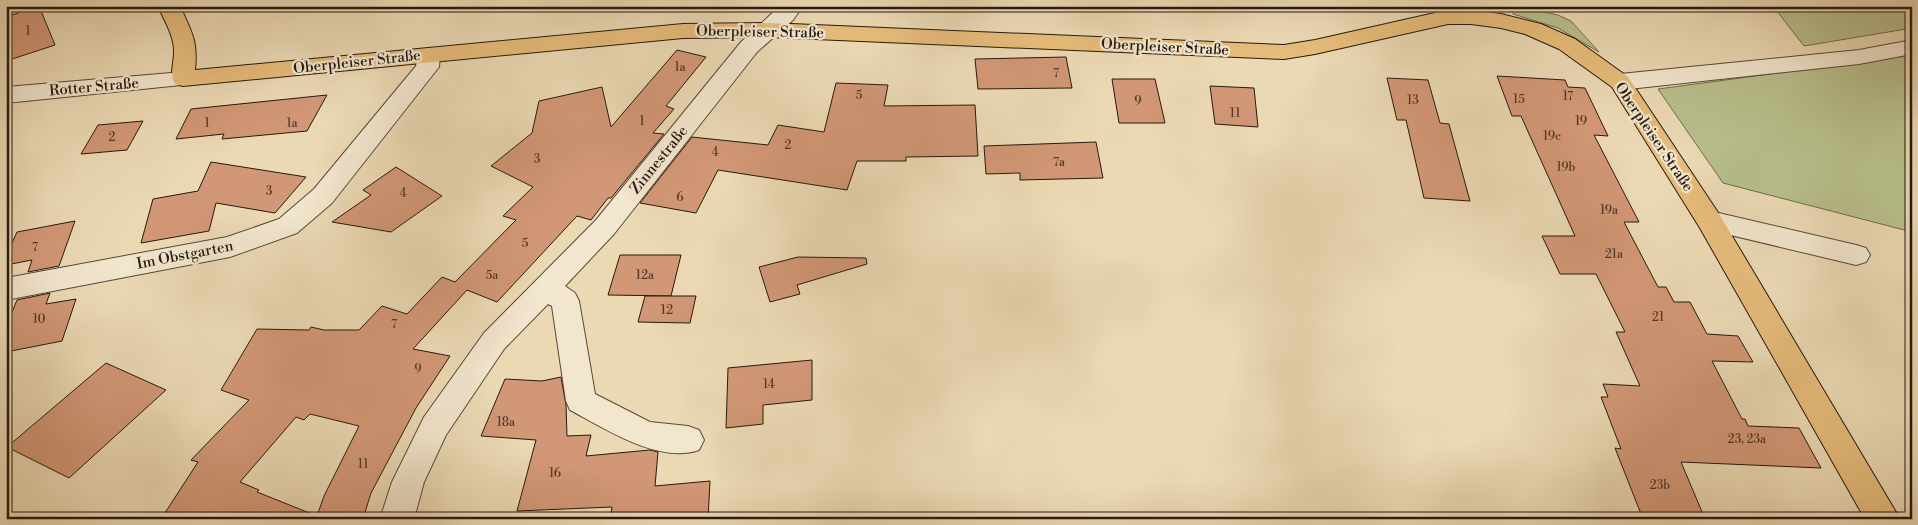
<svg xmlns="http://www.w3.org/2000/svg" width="1918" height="525" viewBox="0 0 1918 525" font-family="'Libre Bodoni',serif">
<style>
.green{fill:#b8bf8c;stroke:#706c4e}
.building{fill:#d29776;stroke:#27190f;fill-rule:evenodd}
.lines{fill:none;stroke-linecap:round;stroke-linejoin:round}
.minor-casing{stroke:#584938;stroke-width:2}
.major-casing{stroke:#27190f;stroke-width:2}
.minor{fill:#f2e6ce;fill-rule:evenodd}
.major{fill:#e6bc7a;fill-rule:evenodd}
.labels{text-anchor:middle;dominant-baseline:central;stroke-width:4.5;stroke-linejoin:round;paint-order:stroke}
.number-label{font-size:12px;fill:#523829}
.street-label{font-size:15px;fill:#27190f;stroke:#f2e6ce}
</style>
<rect width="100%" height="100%" fill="#ebd9b4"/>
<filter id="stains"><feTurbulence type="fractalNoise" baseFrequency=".004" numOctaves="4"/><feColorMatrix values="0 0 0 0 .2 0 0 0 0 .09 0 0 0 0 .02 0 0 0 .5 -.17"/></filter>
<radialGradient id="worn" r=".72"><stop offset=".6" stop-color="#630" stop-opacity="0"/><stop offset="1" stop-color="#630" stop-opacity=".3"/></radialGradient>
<!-- green -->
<g class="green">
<polygon points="1513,6 1558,15 1571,21 1599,52 1558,28 1513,14"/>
<polygon points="1773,6 1912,6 1912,28 1804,46"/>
<polygon points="1912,55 1912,232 1723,183 1658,89"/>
</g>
<!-- building -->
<g class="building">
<polygon points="39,6 55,45 6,61 6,17"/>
<path d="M677 50 706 57 666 106 674 109 653 133 664 134 611 198H608L591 220 577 216 497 302 467 290 413 349 450 356 416 408 371 493 363 519H161L198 462 191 460 249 400 221 390 257 329 309 330 311 327 324 330H359L382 306 407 314 442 277 455 282 516 220 503 216 533 187 491 166 532 133 539 101 602 87 611 127ZM310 414 359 426 324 496 317 516 257 492 259 490 240 482 296 417 304 420Z"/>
<polygon points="1066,57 1072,88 978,89 975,59"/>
<polygon points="1497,76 1565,80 1568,87 1585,88 1608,136 1594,135 1639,222 1624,222 1658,287 1666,287 1674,302 1690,302 1707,334 1738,336 1753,362 1712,361 1742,419 1745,419 1748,426 1799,428 1821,468 1681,462 1705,519 1643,519 1615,448 1621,449 1601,397 1608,397 1603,384 1640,386 1616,332 1625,332 1596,274 1560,274 1542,236 1575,236 1521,116 1512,116"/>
<polygon points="1387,78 1428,80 1440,123 1449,124 1470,201 1424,198 1406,120 1397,120"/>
<polygon points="1112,79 1155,79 1165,123 1119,123"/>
<polygon points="836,83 888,85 884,106 975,105 978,156 906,157 906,161 857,161 847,190 718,170 696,213 640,203 692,137 768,145 778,125 824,132"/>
<polygon points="1210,86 1254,88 1258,127 1215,124"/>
<polygon points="327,95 307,131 222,139 224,134 176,139 191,109"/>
<polygon points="143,121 127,150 81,154 98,125"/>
<polygon points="1096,142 1103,178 1020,180 1020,173 986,174 984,146"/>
<polygon points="211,162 306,177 275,213 216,203 209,231 141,243 153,199 198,191"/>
<polygon points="396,167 442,196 391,232 332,222 371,195 363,190"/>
<polygon points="75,221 59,266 28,272 32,260 6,265 6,256 17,232"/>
<polygon points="620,255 681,255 671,296 608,295"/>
<polygon points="798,257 866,258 867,264 797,285 800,294 770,302 759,267"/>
<polygon points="50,293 46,304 76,299 62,341 6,352 6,327 17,300"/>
<polygon points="645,296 696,296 690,323 638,322"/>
<polygon points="812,360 812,400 763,405 763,424 726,428 728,368"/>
<polygon points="106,363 166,390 69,478 7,447"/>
<polygon points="561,377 566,405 567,436 591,435 586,456 650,450 658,452 655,486 710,481 708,519 610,519 612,507 517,511 536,440 481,436 505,379 542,381"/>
</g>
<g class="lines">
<!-- minor casing -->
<g class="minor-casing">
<g id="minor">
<path d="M780 6H803L793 20 757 52 614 234 565 286 575 293 579 301 595 394 650 422 688 426 699 430 704 440 699 450C658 464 606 429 570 410L566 401 552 306 548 304 504 349 446 435 424 482 414 519H380L392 482 424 417 484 333 596 220 741 42Z"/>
<polygon points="1912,40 1912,54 1859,64 1620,90 1612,87 1608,82 1612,77 1620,74 1859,50"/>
<polygon points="429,48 437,50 440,55 439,67 435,72 332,203 297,233 230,257 6,300 6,278 227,237 279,219 314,189 416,66 418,55 421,50"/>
<polygon points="183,72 191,74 195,79 191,84 6,103 6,87"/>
<polygon points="1710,211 1856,245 1866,248 1870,255 1866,262 1856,265 1701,228 1697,221 1701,214"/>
</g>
</g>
<!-- major casing -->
<g class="major-casing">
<path id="major" d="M158 6H180C192 33 198 40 195 70L683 24 768 23 1284 45 1315 40 1448 10H1471L1501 14 1541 24 1575 39 1628 77 1719 214 1900 519H1865L1700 228 1612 87 1559 49 1525 34 1501 28 1471 24H1448L1315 54 1284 59 768 37 683 38 183 86 175 84C169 75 174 63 174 53 175 37 164 20 158 6Z"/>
</g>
<!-- minor -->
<use href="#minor" class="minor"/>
<!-- major -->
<use href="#major" class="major"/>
</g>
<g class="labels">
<!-- number labels -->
<g class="number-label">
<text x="28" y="31">1</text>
<text x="680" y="67">1a</text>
<text x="1056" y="73">7</text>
<text x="859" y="95">5</text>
<text x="1568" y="96">17</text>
<text x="1519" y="99">15</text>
<text x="1413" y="100">13</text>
<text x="1138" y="101">9</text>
<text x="1235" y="113">11</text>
<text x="642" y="121">1</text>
<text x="1581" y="121">19</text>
<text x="207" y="123">1</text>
<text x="292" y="123">1a</text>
<text x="1552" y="136">19c</text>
<text x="112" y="137">2</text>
<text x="788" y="145">2</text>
<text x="715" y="152">4</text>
<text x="537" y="159">3</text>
<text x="1059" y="162">7a</text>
<text x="1566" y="167">19b</text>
<text x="269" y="191">3</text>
<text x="403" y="193">4</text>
<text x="680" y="197">6</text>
<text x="1609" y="210">19a</text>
<text x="525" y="243">5</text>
<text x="35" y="247">7</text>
<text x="1614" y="254">21a</text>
<text x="492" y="275">5a</text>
<text x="645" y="275">12a</text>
<text x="667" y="310">12</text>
<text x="1658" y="317">21</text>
<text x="39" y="319">10</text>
<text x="394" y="324">7</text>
<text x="418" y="369">9</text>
<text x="769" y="384">14</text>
<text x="506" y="422">18a</text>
<text x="1747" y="439">23, 23a</text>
<text x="363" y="464">11</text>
<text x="555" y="473">16</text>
<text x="1660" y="485">23b</text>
</g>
<!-- street labels -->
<g class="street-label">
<text transform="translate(760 32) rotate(1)">Oberpleiser Straße</text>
<text transform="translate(1165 47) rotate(3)">Oberpleiser Straße</text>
<text transform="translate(357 62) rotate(-6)">Oberpleiser Straße</text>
<text transform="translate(94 87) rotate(-5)">Rotter Straße</text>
<text transform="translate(1654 137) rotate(56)">Oberpleiser Straße</text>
<text transform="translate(659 160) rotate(-51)">Zinnestraße</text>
<text transform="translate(185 255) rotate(-11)">Im Obstgarten</text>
</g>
</g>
<!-- margin -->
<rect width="1918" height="525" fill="none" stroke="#ebd9b4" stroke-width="25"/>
<rect x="8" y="8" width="1903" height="510" fill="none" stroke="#27190f" stroke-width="2.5"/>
<rect x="12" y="12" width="1893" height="500" fill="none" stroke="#27190f"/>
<rect width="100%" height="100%" filter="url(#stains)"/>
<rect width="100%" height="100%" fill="url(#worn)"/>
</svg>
